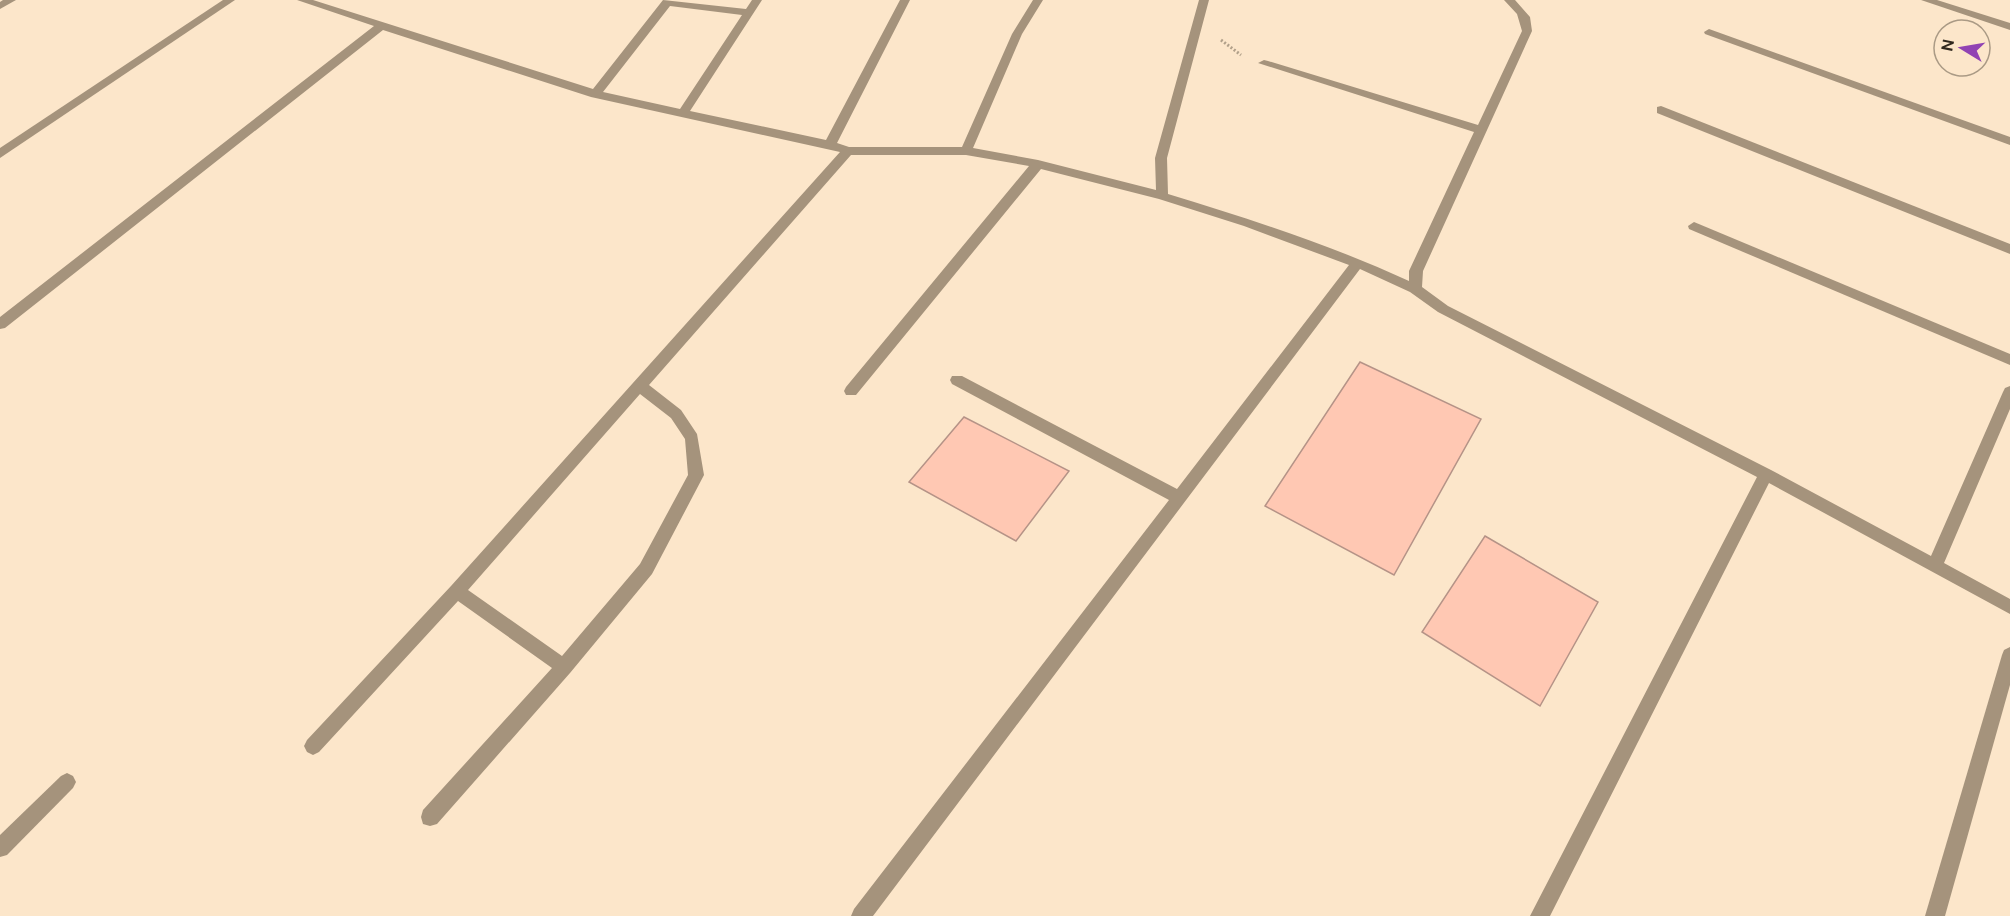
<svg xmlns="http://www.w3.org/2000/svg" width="2010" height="916" viewBox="0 0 2010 916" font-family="'DM Sans',sans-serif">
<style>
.building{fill:#ffc8b3;stroke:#b59387;stroke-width:1.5}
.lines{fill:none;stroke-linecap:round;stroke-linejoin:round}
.path{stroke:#b1a08a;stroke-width:3;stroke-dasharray:2 2;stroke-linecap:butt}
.minor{fill:#a5937c;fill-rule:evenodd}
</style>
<rect width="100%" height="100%" fill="#fce6ca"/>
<!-- building -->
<g class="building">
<polygon points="1360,362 1481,419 1394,575 1265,506"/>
<polygon points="964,417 1069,471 1016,541 909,482"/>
<polygon points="1485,536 1598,602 1540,706 1422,632"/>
</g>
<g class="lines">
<!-- path -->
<polyline class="path" points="1221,40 1241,55"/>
<!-- minor -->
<g class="minor">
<polygon points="3,0 16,0 0,9 0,2"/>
<polygon points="223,0 235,0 0,158 0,148"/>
<path d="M297 0H313L593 89 663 0 746 9 752 0H762L690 111 826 140 900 0H910L837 143 849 147H962L1012 34 1033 0H1043L1022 34 973 148 1038 160 1156 190 1155 158 1199 0H1209L1167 158 1168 194C1250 219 1331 245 1409 281V271L1474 132 1258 63 1264 60 1268 61 1478 125 1522 31 1517 14 1504 0H1515L1530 17 1532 31 1423 271 1422 287 1448 306 1771 470 1931 556 2003 392 2005 388 2010 386V409L1944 563 2010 599V614L1769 483 1550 916H1530L1757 477 1438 312 1410 292 1360 269 873 916H851L854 909 1169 500 952 384 950 380 952 376H962L1177 489 1349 265 1244 226 1159 199 1041 169 856 395H846L844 391 846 387 1029 166 966 155H851L649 385 681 410 697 434 704 475 652 574 570 673 437 824 430 826 423 824 421 817 423 810 552 668 458 601 319 752 313 755 307 752 304 746 307 740 451 586 840 152 591 97 383 30 5 328 0 329V317L374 26ZM670 6 742 15 680 109 603 92ZM640 394 671 418 685 439 688 475 640 564 562 656 468 590Z"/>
<polygon points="1921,0 1937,0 2010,23 2010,30"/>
<polygon points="1709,29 2010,137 2010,145 1705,34 1704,32"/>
<polygon points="1661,106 2010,244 2010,254 1657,113 1657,107"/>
<polygon points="1694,222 2010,354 2010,365 1689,229 1688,226"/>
<polygon points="2010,647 2010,685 1945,916 1925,916 2002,655 2004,650"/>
<polygon points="67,773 73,776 76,782 73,788 7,855 0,857 0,835 61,776"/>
</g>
</g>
<!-- north arrow -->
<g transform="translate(1962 48) rotate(281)"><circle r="28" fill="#fce6ca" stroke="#aa9a85" stroke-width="1.5"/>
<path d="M0-4.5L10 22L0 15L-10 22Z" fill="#9143b3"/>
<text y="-9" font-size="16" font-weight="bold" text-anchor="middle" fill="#30281e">N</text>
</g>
</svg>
